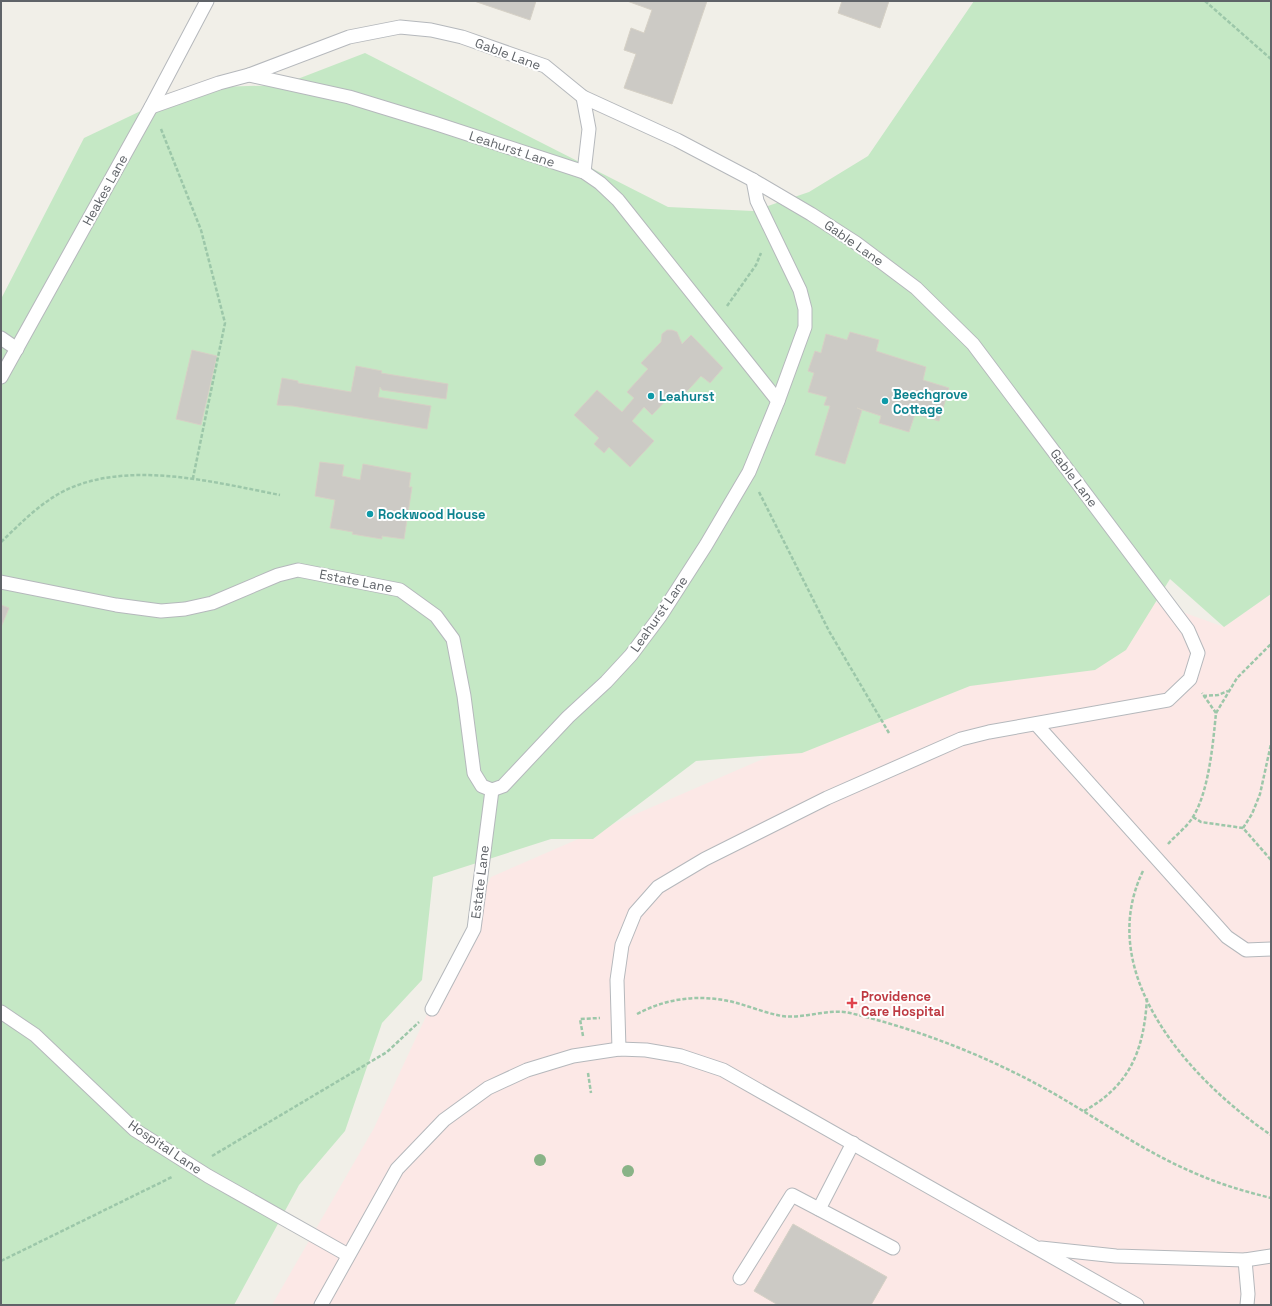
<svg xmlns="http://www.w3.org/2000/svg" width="1272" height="1306" viewBox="0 0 1272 1306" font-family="'Space Grotesk',sans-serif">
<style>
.medical{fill:#fce8e6}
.green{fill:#c5e8c5}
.building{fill:#cccac5;stroke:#d6d1c6}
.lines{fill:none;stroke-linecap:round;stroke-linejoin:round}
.service-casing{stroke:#b5b8bc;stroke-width:15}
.path{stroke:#9cc7a9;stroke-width:2.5;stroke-dasharray:4 2;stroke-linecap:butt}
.service{stroke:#fff;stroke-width:13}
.tree{fill:#89b387}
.culture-dot{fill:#0f9aa8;stroke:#fff;stroke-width:1.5}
.health-dot{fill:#e0444e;stroke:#fff;stroke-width:1.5}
.labels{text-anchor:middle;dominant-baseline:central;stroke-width:4;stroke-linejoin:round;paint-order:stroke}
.street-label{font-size:13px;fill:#5f6368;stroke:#fff}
.culture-label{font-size:13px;font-weight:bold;fill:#0d838f;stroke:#fff;text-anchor:start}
.health-label{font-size:13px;font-weight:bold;fill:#be3a42;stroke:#fff;text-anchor:start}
</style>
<rect width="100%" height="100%" fill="#f1efe8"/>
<!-- medical -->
<polygon class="medical" points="1271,594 1271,1305 272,1305 374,1128 491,877 1138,596 1224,627"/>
<!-- green -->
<polygon class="green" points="974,1 1271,1 1271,594 1224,627 1170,579 1126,650 1095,670 970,686 802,753 696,761 593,839 551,839 433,877 422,980 382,1023 345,1131 299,1185 234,1305 1,1305 1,299 84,138 189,88 282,85 365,53 668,207 753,211 809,192 868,156"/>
<!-- building -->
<g class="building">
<polygon points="474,1 536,1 530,20"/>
<polygon points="627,1 707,1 672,104 624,88 636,54 624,50 631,28 644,33 652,10"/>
<polygon points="842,1 889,1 880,28 838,13"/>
<polygon points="667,330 672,330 677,332 682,344 691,335 723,368 710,383 701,376 679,400 672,394 652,415 644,407 632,421 654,441 630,467 609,447 604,453 594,444 599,438 574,415 597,390 622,412 634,398 627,392 648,369 641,363 661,342 662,334"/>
<polygon points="850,332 879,340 876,351 926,367 923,380 949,388 939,421 915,414 909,432 879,423 881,416 857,408 862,410 845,464 815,455 830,406 824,405 827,397 808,392 814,373 808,371 815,351 821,353 826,334 847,340"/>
<polygon points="192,350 217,356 201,425 176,419"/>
<polygon points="356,366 382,371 381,373 448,384 446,399 382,390 380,387 378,397 431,406 427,429 293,406 277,405 282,378 298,381 298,383 351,392"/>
<polygon points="320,462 344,465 342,476 360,480 363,464 411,473 409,487 412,487 404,539 382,536 382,539 352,534 353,532 330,528 335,500 315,496"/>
<polygon points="1,605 9,608 1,627"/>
<polygon points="793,1224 887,1277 871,1305 778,1305 754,1291"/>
</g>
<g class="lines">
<!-- service casing -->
<g class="service-casing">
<g id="service">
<polyline points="249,75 349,37 400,27 431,30 462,37 545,66 583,97 677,140 753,180 811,214 856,243 916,288 973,344 1188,630 1198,653 1190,679 1168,700 989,732 961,739 827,798 705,859 658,887 635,913 622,945 617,980 619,1049"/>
<polyline points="583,97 589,129 584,172"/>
<polyline points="151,107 219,83 249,75 349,97 434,123 584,172 600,183 618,200 778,401"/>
<polyline points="1,338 17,349"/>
<polyline points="1,377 151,107 207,1"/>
<polyline points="1,582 116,605 161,611 185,609 212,603 278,575 298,570 400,590 436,616 453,639 464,696 474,773 482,786 492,790"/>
<polyline points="1036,724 1227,937 1246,950 1271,949"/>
<polyline points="492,790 503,786 568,717 606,682 631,655 661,615 706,545 749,472 778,401 805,327 805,309 800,290 757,201 753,180"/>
<polyline points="432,1009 474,929 492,790"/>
<polyline points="1,1012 35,1035 135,1130 208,1176 348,1255"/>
<polyline points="819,1209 853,1143"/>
<polyline points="1041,1248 1116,1256 1245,1260 1271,1256"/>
<polyline points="1245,1260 1248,1294 1247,1305"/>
<polyline points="740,1278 792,1195 893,1248"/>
<polyline points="321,1305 397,1169 444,1120 488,1088 527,1070 573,1056 619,1049 646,1050 681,1056 723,1070 1137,1305"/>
</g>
</g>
<!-- path -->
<g class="path">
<polyline points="1205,1 1271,59"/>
<polyline points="161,129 201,230 225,323 193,478"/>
<polyline points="727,306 756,265 761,253"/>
<polyline points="759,492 829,631 889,733"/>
<path d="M1 542C20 524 38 505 62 492 126 459 213 482 280 495"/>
<polyline points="1203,696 1218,695 1228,691"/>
<polyline points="1216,713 1237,678 1271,644"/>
<polyline points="1193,817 1201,822 1243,828 1271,860"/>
<polyline points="1243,828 1252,814 1260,794 1271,744"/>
<path d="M1168 844C1176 835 1187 827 1193 817 1209 791 1213 743 1216 713L1202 693"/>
<path d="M1143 871C1093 974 1191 1081 1271 1135"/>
<path d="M637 1014C667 998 699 994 733 1002 749 1006 765 1013 782 1016 805 1019 829 1008 850 1013 917 1029 984 1055 1044 1088 1093 1115 1139 1149 1190 1171 1216 1183 1243 1191 1271 1198"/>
<polyline points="583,1036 580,1019 600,1018"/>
<polyline points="588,1073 591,1093"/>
<path d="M1084 1111C1131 1085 1144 1049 1147 998"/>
<polyline points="212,1156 387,1052 419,1022"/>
<polyline points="1,1261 172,1177"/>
</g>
<!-- service -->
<use href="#service" class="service"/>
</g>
<!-- trees -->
<g class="tree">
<circle cx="540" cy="1160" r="6"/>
<circle cx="628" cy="1171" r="6"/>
</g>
<!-- markers -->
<g class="culture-dot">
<circle cx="651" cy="396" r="4"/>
<circle cx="885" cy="401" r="4"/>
<circle cx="370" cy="514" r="4"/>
</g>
<path class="health-dot" d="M850 997h4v4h4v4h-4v4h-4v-4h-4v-4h4z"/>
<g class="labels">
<!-- street labels -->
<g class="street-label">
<text transform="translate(508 54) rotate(20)">Gable Lane</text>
<text transform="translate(512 149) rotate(18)">Leahurst Lane</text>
<text transform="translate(105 190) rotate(-61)">Heakes Lane</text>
<text transform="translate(854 243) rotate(35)">Gable Lane</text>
<text transform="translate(1074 478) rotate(53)">Gable Lane</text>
<text transform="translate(356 581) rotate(11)">Estate Lane</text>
<text transform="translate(659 614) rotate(-55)">Leahurst Lane</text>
<text transform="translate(480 882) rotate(-83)">Estate Lane</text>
<text transform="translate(165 1147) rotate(34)">Hospital Lane</text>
</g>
<!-- culture labels -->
<g class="culture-label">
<text x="893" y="394">Beechgrove<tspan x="893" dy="15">Cottage</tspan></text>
<text x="659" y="396">Leahurst</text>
<text x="378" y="514">Rockwood House</text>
</g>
<!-- health labels -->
<g class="health-label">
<text x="861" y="996">Providence<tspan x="861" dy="15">Care Hospital</tspan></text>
</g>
</g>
<!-- border -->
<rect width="1272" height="1306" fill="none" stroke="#5f6368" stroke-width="4"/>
</svg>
